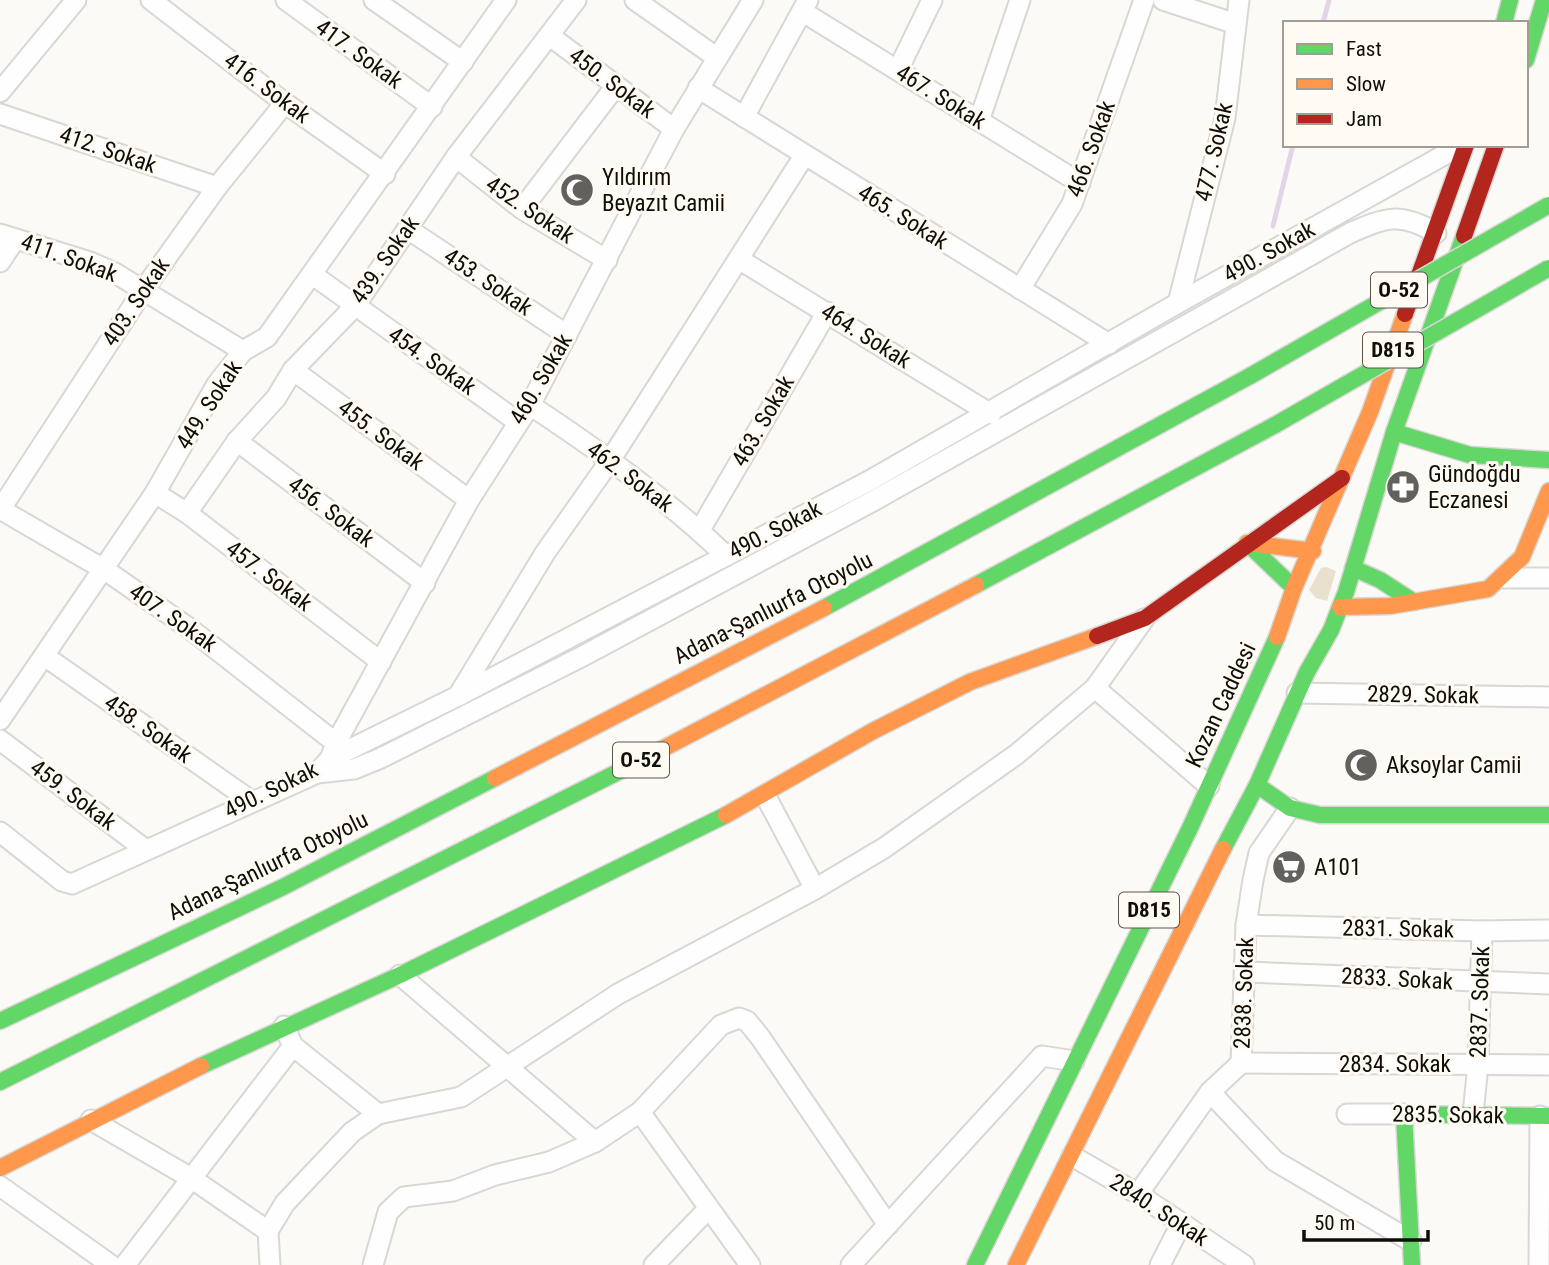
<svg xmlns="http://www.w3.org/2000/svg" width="1549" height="1265" viewBox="0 0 1549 1265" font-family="'Roboto Condensed',sans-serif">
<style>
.green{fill:#e9e0cd}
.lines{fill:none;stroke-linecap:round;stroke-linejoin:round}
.stream{stroke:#e3d4e8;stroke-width:5}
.street-casing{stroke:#d9d7d3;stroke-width:23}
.fast-casing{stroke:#d9d7d3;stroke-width:19}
.slow-casing{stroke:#d9d7d3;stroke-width:19}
.jam-casing{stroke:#d9d7d3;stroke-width:19}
.street{stroke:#fffefe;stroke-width:19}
.fast{stroke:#63d668;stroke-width:16}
.slow{stroke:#ff974d;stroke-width:16}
.jam{stroke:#b3261e;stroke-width:16}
.fast-bridge-casing{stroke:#d8d7d4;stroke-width:19;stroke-linecap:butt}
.fast-bridge{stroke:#63d668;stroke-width:16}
.labels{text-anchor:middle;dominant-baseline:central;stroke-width:6;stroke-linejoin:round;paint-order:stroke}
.shield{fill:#fffbf3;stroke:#585550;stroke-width:2}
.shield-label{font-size:21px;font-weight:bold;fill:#110e0a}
.street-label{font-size:23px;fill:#110e0a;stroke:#fffbf3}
.poi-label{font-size:23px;fill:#110e0a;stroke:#fffbf3;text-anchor:start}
</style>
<rect width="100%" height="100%" fill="#fcfaf6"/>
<!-- green -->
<polygon class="green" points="1326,567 1336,571 1327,601 1316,598 1309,590 1321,568"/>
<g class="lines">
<!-- stream -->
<g class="stream">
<polyline points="1323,23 1329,0"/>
<polyline points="1273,226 1293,145"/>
</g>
<!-- street casing -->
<g class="street-casing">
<g id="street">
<polyline points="151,0 285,103 385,174"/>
<polyline points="286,0 432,107"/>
<polyline points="374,0 463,62"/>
<polyline points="635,0 716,57"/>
<polyline points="1163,0 1236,24"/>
<polyline points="803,12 1080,183"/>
<polyline points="550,36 674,129"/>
<polyline points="898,70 932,0"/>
<polyline points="698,88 1109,344"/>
<polyline points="0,92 76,0"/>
<polyline points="0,114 217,187"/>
<polyline points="744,117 808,0"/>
<polyline points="979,121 1020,0"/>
<polyline points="456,157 522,209 607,260"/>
<polyline points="522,209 615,87"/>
<polyline points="408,229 567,335"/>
<polyline points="0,234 90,262 115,273 243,351"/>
<polyline points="740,260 991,414"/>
<polyline points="0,262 15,239"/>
<polyline points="313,275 518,422"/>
<polyline points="1020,289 1072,204 1144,0"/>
<polyline points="1178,303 1225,118 1239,0"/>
<polyline points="293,370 469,500"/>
<path d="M530 405C595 448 670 501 726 556"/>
<polyline points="237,441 425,583"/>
<polyline points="155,493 187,513 381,662"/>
<polyline points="0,509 105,570 189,628 336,743"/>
<polyline points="0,510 144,289 217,187 285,103"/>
<polyline points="187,513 237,441 276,398 293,370 355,306 456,157 576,0"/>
<polyline points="700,530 827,312"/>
<polyline points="1503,578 1549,578"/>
<polyline points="46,657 250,800"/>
<polyline points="1095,688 1209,786"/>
<polyline points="1297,693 1549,697"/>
<polyline points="458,696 545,553 609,462 804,156"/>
<polyline points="0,720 155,493 217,384 243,351 267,337 506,0"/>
<polyline points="0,740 146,850"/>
<polyline points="330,759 336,743 469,500 530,405 674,129 753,0"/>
<path d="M317 773 354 769 381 758 581 657 873 501 1350 233C1386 217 1401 212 1436 233"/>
<polyline points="765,795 815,889"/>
<polyline points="0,832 62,881 72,884 317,773 330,759 458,696 869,481 1178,303 1462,145"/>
<polyline points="1246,925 1482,931 1549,930"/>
<polyline points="1246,972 1549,984"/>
<polyline points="400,975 595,1142"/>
<polyline points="293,1046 378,1114"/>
<polyline points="1241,1063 1549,1065"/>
<polyline points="1210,1092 1275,1161 1411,1241"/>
<polyline points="640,1112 750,1265"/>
<polyline points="1347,1114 1404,1114"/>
<polyline points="1473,1114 1478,1065 1482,931"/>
<polyline points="91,1120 191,1178 268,1231"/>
<polyline points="1072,1156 1138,1194 1244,1265"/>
<polyline points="0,1186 111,1265"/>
<polyline points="1138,1194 1210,1092 1241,1063 1246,925 1253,880 1259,853 1290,808"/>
<polyline points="125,1265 293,1046 284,1026"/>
<polyline points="270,1265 268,1231 285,1203 352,1132 378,1114 461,1097 618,994 815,889 884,848 1017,754 1095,688 1144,619"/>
<polyline points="373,1265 388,1212 404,1197 453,1191 495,1175 549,1162 595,1142 640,1112 721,1025 739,1018 747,1021 760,1037 888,1225"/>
<polyline points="654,1265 708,1209"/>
<polyline points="851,1265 1042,1056 1074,1061"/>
<polyline points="1160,1265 1181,1224"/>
<polyline points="1539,1265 1540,1116"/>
</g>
</g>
<!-- fast casing -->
<g class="fast-casing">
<g id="fast">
<polyline points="1504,23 1510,0"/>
<polyline points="1526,60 1544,0"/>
<polyline points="1394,432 1470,455 1549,460"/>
<polyline points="1247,543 1294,588"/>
<polyline points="1353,568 1380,580 1414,602"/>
<polyline points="976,585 1275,425"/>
<polyline points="824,608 1250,376"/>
<polyline points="1257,785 1290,808 1320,815 1549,815"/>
<polyline points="1223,849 1257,785 1307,672 1331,630 1346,592 1394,432 1464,236"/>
<polyline points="0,1021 283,887 495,778"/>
<polyline points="201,1066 400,975 726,815"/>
<polyline points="0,1082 624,769"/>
<polyline points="975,1265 1190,828 1277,637"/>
<polyline points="1412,1265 1404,1114 1549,1116"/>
</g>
</g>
<!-- slow casing -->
<g class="slow-casing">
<g id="slow">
<polyline points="1247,543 1313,551"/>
<polyline points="1340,607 1390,606 1488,589 1522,557 1549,491"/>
<polyline points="1277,637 1294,588 1370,412 1405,314"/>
<polyline points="624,769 976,585"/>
<polyline points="495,778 824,608"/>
<polyline points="726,815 873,731 970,682 1097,636"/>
<polyline points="0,1168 201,1066"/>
<polyline points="1016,1265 1223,849"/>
</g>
</g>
<!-- jam casing -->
<g class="jam-casing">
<g id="jam">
<polyline points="1464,236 1496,145"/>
<polyline points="1405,314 1466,145"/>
<polyline points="1097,636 1145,618 1342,478"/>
</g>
</g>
<!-- street -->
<use href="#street" class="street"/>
<!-- fast -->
<use href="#fast" class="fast"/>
<!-- slow -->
<use href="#slow" class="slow"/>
<!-- jam -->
<use href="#jam" class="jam"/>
<!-- fast-bridge casing -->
<g class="fast-bridge-casing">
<g id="fast-bridge">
<polyline points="1250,376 1549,205"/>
<polyline points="1275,425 1549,268"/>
</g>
</g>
<!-- fast-bridge -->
<use href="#fast-bridge" class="fast-bridge"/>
</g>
<!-- icons -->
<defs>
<g id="mosque-disc" transform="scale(1.75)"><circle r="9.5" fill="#63615d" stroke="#fffbf3"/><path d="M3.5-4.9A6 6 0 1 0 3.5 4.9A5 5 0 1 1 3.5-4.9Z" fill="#fff"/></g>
<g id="pharmacy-disc" transform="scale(1.75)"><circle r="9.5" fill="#63615d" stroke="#fffbf3"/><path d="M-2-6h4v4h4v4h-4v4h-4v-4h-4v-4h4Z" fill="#fff"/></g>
<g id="supermarket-disc" transform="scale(1.75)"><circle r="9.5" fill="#63615d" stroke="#fffbf3"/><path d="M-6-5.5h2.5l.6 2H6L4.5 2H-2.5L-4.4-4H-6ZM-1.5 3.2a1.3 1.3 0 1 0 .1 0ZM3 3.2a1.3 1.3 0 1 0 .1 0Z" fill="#fff"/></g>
</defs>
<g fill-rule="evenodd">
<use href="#mosque-disc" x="577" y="190"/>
<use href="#pharmacy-disc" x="1403" y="487"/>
<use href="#mosque-disc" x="1361" y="765"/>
<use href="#supermarket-disc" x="1289" y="867"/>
</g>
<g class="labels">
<!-- shield labels -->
<g class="shield">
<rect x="1371" y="272.5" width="56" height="35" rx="5"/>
<rect x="1363" y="332.5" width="60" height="35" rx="5"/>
<rect x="613" y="742.5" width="56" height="35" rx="5"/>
<rect x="1119" y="892.5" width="60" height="35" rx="5"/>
</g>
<g class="shield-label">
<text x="1399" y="290">O-52</text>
<text x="1393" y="350">D815</text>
<text x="641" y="760">O-52</text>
<text x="1149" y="910">D815</text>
</g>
<!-- street labels -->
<g class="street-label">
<text transform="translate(359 54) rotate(36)">417. Sokak</text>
<text transform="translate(612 83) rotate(37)">450. Sokak</text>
<text transform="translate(267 88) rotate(37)">416. Sokak</text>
<text transform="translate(941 97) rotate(32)">467. Sokak</text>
<text transform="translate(1091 149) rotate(-70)">466. Sokak</text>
<text transform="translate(108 150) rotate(19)">412. Sokak</text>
<text transform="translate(1214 152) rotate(-77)">477. Sokak</text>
<text transform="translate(530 210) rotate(34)">452. Sokak</text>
<text transform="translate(903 217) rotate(32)">465. Sokak</text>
<text transform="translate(1269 252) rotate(-29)">490. Sokak</text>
<text transform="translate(69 258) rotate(20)">411. Sokak</text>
<text transform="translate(385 260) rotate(-55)">439. Sokak</text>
<text transform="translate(488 282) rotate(34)">453. Sokak</text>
<text transform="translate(136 302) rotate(-56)">403. Sokak</text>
<text transform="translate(866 336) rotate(32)">464. Sokak</text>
<text transform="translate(432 361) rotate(35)">454. Sokak</text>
<text transform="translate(541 379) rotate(-60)">460. Sokak</text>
<text transform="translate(209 405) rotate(-57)">449. Sokak</text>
<text transform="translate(763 421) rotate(-60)">463. Sokak</text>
<text transform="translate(381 435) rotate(37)">455. Sokak</text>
<text transform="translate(630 477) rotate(37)">462. Sokak</text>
<text transform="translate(331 512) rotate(37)">456. Sokak</text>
<text transform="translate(775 530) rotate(-27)">490. Sokak</text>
<text transform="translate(269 576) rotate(37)">457. Sokak</text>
<text transform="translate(773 608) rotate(-27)">Adana-Şanlıurfa Otoyolu</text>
<text transform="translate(173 618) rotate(35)">407. Sokak</text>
<text transform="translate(1423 695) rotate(1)">2829. Sokak</text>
<text transform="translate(1221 705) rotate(-65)">Kozan Caddesi</text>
<text transform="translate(148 729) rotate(35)">458. Sokak</text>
<text transform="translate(271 790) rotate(-26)">490. Sokak</text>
<text transform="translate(73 795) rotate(37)">459. Sokak</text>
<text transform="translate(268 866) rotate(-26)">Adana-Şanlıurfa Otoyolu</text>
<text transform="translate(1398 929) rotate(1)">2831. Sokak</text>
<text transform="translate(1397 979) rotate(3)">2833. Sokak</text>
<text transform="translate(1244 993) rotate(-88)">2838. Sokak</text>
<text transform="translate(1480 1002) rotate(-88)">2837. Sokak</text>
<text x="1395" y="1064">2834. Sokak</text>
<text transform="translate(1448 1115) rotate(1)">2835. Sokak</text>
<text transform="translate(1159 1210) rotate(33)">2840. Sokak</text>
</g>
<!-- poi labels -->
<g class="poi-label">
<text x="602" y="177">Yıldırım<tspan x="602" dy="26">Beyazıt Camii</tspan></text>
<text x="1428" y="474">Gündoğdu<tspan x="1428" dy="26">Eczanesi</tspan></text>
<text x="1386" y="765">Aksoylar Camii</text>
<text x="1314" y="867">A101</text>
</g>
</g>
<!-- legend -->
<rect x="1283" y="21" width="245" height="126" fill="#fffbf3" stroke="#a09c96" stroke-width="2"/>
<rect x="1297" y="44" width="35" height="10" fill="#63d668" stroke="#a09c96" stroke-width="2"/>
<text x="1346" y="56" font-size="21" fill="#110e0a">Fast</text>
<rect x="1297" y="79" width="35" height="10" fill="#ff974d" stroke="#a09c96" stroke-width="2"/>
<text x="1346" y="91" font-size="21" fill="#110e0a">Slow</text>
<rect x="1297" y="114" width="35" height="10" fill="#b3261e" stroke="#a09c96" stroke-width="2"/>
<text x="1346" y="126" font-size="21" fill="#110e0a">Jam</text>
<!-- scale -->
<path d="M1304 1230v10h124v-10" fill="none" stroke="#110e0a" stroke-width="3.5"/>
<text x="1314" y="1230" font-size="21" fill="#110e0a" stroke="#fffbf3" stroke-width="5" paint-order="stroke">50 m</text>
</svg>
